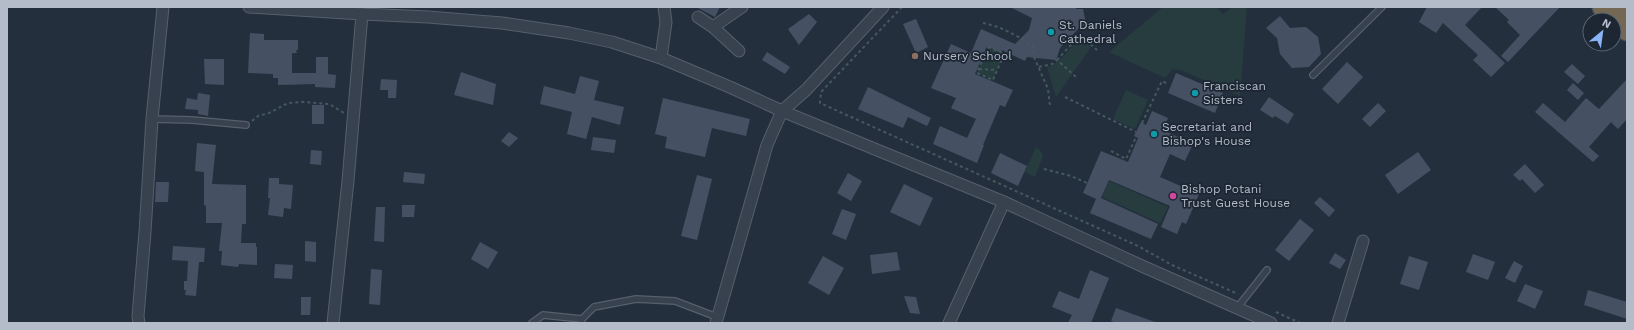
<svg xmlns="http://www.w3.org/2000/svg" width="1634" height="330" viewBox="0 0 1634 330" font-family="'Work Sans',sans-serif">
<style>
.green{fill:#263c3f}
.building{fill:#455162}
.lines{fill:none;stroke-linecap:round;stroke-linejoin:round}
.lane-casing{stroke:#565f6c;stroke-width:8}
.street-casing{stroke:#565f6c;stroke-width:13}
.highway-casing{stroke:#434c59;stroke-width:23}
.path{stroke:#44595c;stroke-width:2;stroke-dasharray:3 3;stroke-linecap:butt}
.lane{stroke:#38414e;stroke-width:5.5}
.street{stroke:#38414e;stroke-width:11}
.highway{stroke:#746855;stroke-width:21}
.culture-dot{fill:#0f9aa8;stroke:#1d2633;stroke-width:1.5}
.education-dot{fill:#8d6e63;stroke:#1d2633;stroke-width:1.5}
.hotel-dot{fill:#d1479c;stroke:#1d2633;stroke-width:1.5}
.labels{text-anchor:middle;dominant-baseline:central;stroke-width:3.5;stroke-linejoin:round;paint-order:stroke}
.poi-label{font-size:12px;fill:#b4bcc9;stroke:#1d2633;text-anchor:start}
</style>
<rect width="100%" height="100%" fill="#242f3e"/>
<!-- green -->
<g class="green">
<polygon points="1163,7 1216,7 1223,14 1233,7 1247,7 1240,96 1183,71 1173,69 1165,78 1109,52"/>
<path d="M1080 37 1091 47 1056 97 1047 67C1060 64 1071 47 1080 37Z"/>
<polygon points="988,47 1004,54 993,80 977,73"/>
<polygon points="1126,90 1148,100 1135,129 1113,119"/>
<polygon points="1036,147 1042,153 1043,156 1035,177 1025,172"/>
<polygon points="1109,181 1168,207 1160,223 1102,197"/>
</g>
<!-- building -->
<g class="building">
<polygon points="696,7 720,7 715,17"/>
<polygon points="1010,7 1074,7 1077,9 1083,9 1086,24 1079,28 1060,48 1056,60 1027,57 1025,61 1002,50 1001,53 987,46 975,74 1013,90 1005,107 1000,105 983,145 984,145 977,163 933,144 940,126 967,138 976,119 951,108 956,98 931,88 951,44 971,53 981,29 1015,44 1029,30 1032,18"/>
<polygon points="1427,7 1482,7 1465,25 1505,63 1491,77 1473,60 1478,55 1443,23 1436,33 1419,22"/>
<polygon points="1495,7 1560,7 1508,62 1501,56 1520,35 1507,22 1509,20"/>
<polygon points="809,14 817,22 799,45 788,29"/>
<polygon points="1280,16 1290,28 1306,27 1318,37 1321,54 1309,67 1292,68 1280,54 1277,38 1266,28"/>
<polygon points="916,19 928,47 916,53 903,24"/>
<polygon points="250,33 264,34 264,40 298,40 298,50 296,50 297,53 292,53 292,73 316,73 316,57 328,57 328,74 336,75 335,88 315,87 315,84 278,85 278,78 273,78 273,74 248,73"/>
<polygon points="767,52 790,67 785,74 762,60"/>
<polygon points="204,59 224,59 224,85 205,84"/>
<polygon points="1347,62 1363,77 1338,104 1322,89"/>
<polygon points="1572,64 1585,76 1578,84 1564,72"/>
<polygon points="461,72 496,84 493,105 454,95"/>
<polygon points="1176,73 1223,93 1215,113 1168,93"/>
<polygon points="580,76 599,81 594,100 624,107 620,125 592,117 586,139 567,134 572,112 540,104 544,86 575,94"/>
<polygon points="381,79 397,80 396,98 388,98 388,90 380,90"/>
<polygon points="1627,79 1627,119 1618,129 1611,122 1589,147 1599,156 1593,162 1535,112 1543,103 1565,122 1586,98 1599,109"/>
<polygon points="1573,83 1584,93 1578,100 1567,90"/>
<polygon points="868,87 931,118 927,126 908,117 903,128 858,109"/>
<polygon points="198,93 210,95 208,116 198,114 198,110 185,109 187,98 197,100"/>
<polygon points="1269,97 1294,114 1288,124 1275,116 1273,118 1260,110"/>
<polygon points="663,98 750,119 746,136 712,128 705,157 665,148 667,137 655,134"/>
<polygon points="1378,103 1386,111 1370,127 1362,119"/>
<rect x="312" y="105" width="12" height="19"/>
<polygon points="1152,111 1168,118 1163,130 1193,144 1185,161 1170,154 1160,177 1199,194 1186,224 1182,222 1177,234 1161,227 1170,206 1109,180 1101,198 1158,224 1151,239 1090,213 1096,199 1083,193 1101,151 1128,162 1138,138 1134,136 1141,122 1146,125"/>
<polygon points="509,132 518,138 509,147 501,141"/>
<polygon points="593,137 616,140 614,153 591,150"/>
<polygon points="197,143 216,145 212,184 246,185 246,224 242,224 241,243 256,243 256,247 257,247 257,265 239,264 238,267 221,265 222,251 219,251 222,223 206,223 206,206 204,205 204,172 195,171"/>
<polygon points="311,150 322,151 321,165 310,164"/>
<polygon points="1418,152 1431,170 1398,194 1385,175"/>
<polygon points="1000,153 1027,166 1018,186 991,173"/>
<polygon points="1525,164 1544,185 1535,193 1522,179 1520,181 1513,175"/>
<polygon points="404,172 425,174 424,184 403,182"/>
<polygon points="848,173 862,181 851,201 837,193"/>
<polygon points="697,175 712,179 697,240 681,236"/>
<polygon points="269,178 279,178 279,184 293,185 291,209 284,208 283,217 268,215 270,198 268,198"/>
<polygon points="156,182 169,182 168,202 155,202"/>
<polygon points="904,184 933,198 920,226 890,212"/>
<polygon points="1320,197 1335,210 1329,217 1314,203"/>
<polygon points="402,205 415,205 414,217 402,217"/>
<polygon points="376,207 385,207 384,242 374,241"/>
<polygon points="842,209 856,214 846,240 832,234"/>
<polygon points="1300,219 1314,230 1289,261 1275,250"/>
<polygon points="305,241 316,242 316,262 305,261"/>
<polygon points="480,242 498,252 488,269 471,259"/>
<polygon points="173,246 205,248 204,262 199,262 196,296 185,295 186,290 184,290 184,281 187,281 188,261 172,260"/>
<polygon points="897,252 900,270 872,274 870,255"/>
<polygon points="1335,253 1346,260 1340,269 1329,263"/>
<polygon points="1473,254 1495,262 1488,280 1466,272"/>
<polygon points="823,256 844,268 829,295 808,283"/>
<polygon points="1409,256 1428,262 1419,290 1400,284"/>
<polygon points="1514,261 1523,266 1515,283 1505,278"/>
<polygon points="275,264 293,265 292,279 274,278"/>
<polygon points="371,269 382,270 380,305 369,304"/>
<polygon points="1090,270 1109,278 1091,323 1068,323 1072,315 1052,307 1059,291 1079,299"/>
<polygon points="1525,284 1543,291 1535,309 1517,301"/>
<polygon points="1588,290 1627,302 1627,319 1584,305"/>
<polygon points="904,296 916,297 920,314 910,313"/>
<polygon points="301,297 311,297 310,315 301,315"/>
<polygon points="1116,308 1155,322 1155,323 1117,323 1111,321"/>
</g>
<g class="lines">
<!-- lane casing -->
<g class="lane-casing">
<g id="lane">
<polyline points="1313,75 1382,7"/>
<polyline points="152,119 192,120 246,125"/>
<polyline points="1237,308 1267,270"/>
<polyline points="532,323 543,315 582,319"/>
<polyline points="581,323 582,319 594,307 636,299 675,301 717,317"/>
</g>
</g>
<!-- street casing -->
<g class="street-casing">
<g id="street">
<polyline points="249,7 362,14 428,17 502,23 569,33 612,42 661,58 732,88 782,111 806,90 883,7"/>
<polyline points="698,17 713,27 742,7"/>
<polyline points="713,27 739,51"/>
<polyline points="661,58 666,22 664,7"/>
<polyline points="139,323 138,316 145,232 152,119 163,7"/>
<polyline points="333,323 348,181 362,14"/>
<polyline points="716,323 767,145 782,111 1004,202 1142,266 1271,323"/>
<polyline points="949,323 1004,202"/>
<polyline points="1338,323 1363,241"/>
</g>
</g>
<!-- highway casing -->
<g class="highway-casing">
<g id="highway">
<polyline points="1603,7 1627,30"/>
<polyline points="1626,7 1627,8"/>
</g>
</g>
<!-- path -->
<g class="path">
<polyline points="902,7 821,92 820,103 1138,246 1172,265 1238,294"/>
<path d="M983 23C1000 26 1019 36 1033 47L1034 57 1048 89 1050 106"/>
<polygon points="988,47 1004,54 993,80 977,73"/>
<polyline points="1057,60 1080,35 1097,50"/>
<polyline points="1039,67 1052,64 1057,60 1076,77"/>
<polyline points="979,69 997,70"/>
<polyline points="1065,97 1136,132"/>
<polyline points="252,121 258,116 269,113 288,103 303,102 329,104 344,113"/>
<polyline points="1142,123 1162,81 1168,84"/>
<polyline points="1111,151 1126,159 1136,137"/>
<polyline points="1044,169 1071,176 1087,183"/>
<polyline points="1276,312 1300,323"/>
</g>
<!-- lane -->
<use href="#lane" class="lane"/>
<!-- street -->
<use href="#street" class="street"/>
<!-- highway -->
<use href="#highway" class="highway"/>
</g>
<!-- markers -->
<g class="culture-dot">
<circle cx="1051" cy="32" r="4"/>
<circle cx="1195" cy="93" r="4"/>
<circle cx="1154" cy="134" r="4"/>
</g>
<circle class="education-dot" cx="915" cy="56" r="4"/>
<circle class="hotel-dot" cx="1173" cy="196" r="4"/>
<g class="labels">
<!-- poi labels -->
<g class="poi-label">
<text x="1059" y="25">St. Daniels<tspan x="1059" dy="14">Cathedral</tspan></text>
<text x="923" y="56">Nursery School</text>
<text x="1203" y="86">Franciscan<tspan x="1203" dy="14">Sisters</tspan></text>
<text x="1162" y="127">Secretariat and<tspan x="1162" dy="14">Bishop's House</tspan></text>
<text x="1181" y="189">Bishop Potani<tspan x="1181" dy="14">Trust Guest House</tspan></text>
</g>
</g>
<!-- border -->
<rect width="1634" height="330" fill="none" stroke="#b4bcc9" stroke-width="16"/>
<!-- north arrow -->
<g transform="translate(1602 32) rotate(29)"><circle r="19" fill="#1d2633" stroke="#59626f"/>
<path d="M0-3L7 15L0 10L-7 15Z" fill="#8ab4f8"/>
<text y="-6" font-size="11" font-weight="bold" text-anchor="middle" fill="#b4bcc9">N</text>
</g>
</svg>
